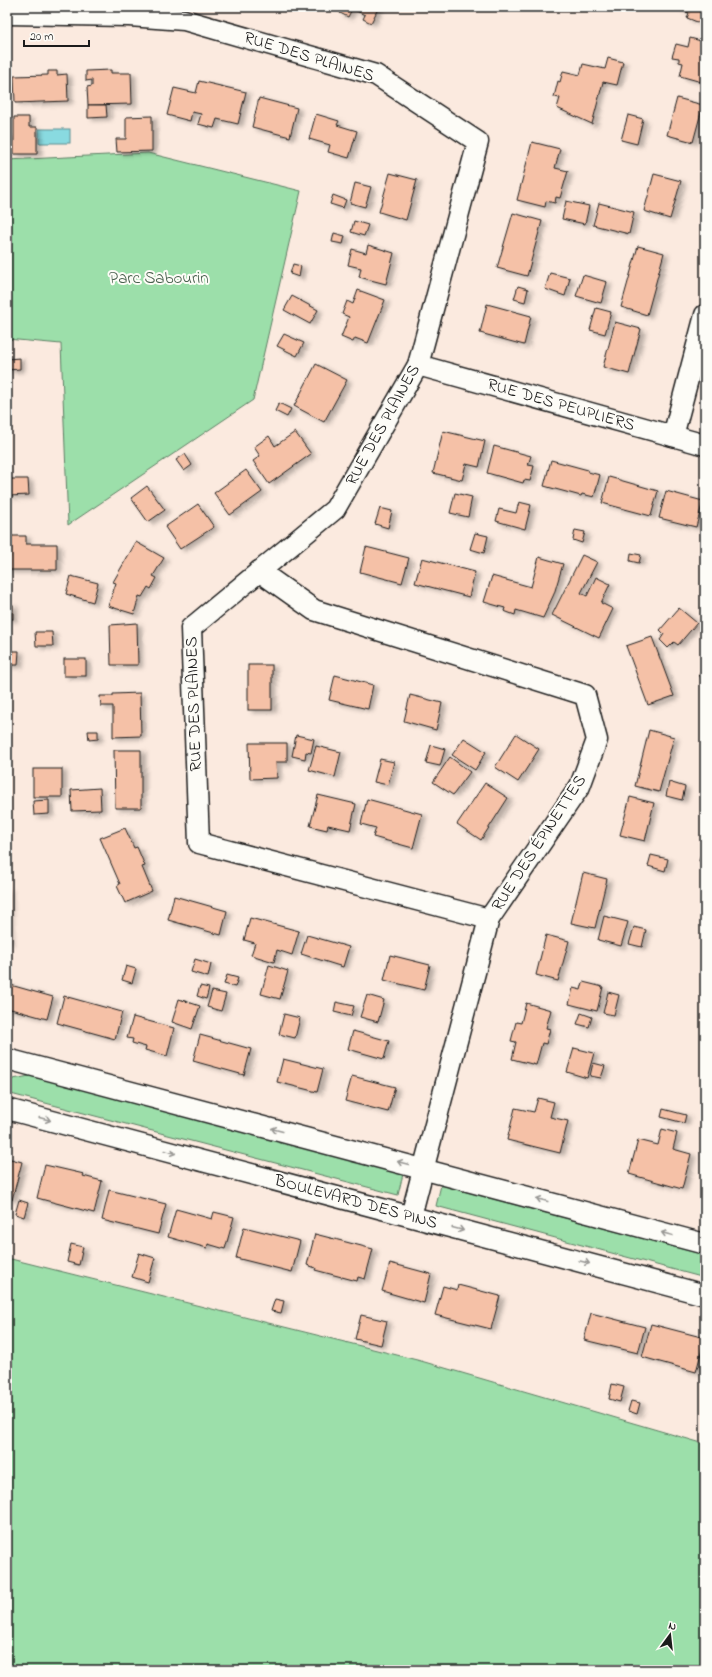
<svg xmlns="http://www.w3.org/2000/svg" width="712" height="1677" viewBox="0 0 712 1677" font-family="'Indie Flower',sans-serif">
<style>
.green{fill:#9cdfaa;stroke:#5c7e63}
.water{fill:#89dae0;stroke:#5d8e92}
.building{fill:#f5c1a7;stroke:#1c1c1c;filter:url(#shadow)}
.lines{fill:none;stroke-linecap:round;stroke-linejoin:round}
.minor-casing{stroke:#1c1c1c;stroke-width:23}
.minor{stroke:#fdfcf7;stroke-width:20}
.oneway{stroke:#989794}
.labels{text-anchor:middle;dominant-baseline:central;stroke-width:4;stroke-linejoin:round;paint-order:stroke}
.street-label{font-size:17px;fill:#1c1c1c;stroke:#fdfcf7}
.park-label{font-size:17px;fill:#49604e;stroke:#fdfcf7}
</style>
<defs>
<filter id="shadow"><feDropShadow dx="4.5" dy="2.5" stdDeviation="2" flood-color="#0004"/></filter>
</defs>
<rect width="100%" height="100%" fill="#fbeadf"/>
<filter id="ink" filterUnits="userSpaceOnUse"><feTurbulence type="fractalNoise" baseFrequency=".025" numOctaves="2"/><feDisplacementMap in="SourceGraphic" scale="8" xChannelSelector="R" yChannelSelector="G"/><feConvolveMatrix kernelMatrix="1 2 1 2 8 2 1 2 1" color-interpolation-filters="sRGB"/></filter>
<g filter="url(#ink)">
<!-- green -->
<g class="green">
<polygon points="148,153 301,191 253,400 68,525 61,344 7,339 7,160"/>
<polygon points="30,1076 403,1174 398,1195 7,1093 7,1080"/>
<polygon points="441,1185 705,1255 705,1278 436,1206"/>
<polygon points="7,1258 421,1361 705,1444 705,1670 7,1670"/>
</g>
<!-- water -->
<rect class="water" x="39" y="129" width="31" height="14"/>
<!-- building -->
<g class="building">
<polygon points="335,7 353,7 348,17 340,13 341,10"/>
<polygon points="353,7 379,7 371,23 363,19 365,15 352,9"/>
<polygon points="676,7 705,7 705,25 687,18 689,13"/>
<polygon points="690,38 705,42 705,83 680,76 683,63 679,62 679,58 672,57 676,44 688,47"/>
<polygon points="608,58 623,62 617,85 603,82 592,124 557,108 560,98 554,97 558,81 560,82 563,71 580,75 583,64 605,69"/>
<polygon points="111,70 111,73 131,73 132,104 88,105 87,87 92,86 92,80 86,81 86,71"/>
<polygon points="48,71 57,71 57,75 67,74 68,101 15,103 14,76 48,75"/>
<polygon points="199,81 246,92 238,124 217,119 214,128 198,124 201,114 192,112 190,121 167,115 174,88 196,93"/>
<polygon points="259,98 297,108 290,137 252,127"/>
<polygon points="677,98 703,105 693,142 667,135"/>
<polygon points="88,105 106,105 107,117 88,118"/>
<polygon points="316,114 339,121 337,125 357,131 349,158 328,152 330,145 309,139"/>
<polygon points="628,115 643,119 637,144 621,140"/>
<polygon points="152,116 152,151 117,152 116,139 126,139 126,117"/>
<polygon points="14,117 29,117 29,127 37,127 37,154 14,154"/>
<rect x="7" y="135" width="3" height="18"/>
<polygon points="532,142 560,149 555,168 568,171 560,198 556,197 555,203 546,201 545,207 517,200"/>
<polygon points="390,173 417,180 406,220 379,212"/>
<polygon points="654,174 681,181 670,219 644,211"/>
<polygon points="355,183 371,187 365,207 350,203"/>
<polygon points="333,195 346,200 343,208 330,204"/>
<polygon points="566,201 589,206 585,224 562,219"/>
<polygon points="599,203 634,212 629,234 593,225"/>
<polygon points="513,213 542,221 527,276 497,268"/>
<polygon points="354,221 368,225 364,236 351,232"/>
<polygon points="334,233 345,236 343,244 332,242"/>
<polygon points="368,245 394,253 386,284 359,277 361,268 348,265 352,249 366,253"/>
<polygon points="638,246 664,253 647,315 621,307"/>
<polygon points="293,264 301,266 299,277 290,274"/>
<polygon points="550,273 570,278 565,296 545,289"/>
<polygon points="583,275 607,282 601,303 576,296"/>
<polygon points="518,286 528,289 525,302 514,299"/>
<polygon points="358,290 385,300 368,343 355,338 353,342 341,337 349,317 342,314 347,301 353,304"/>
<polygon points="292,296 318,310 310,324 284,310"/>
<polygon points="487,304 531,316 524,345 480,333"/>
<polygon points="596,308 611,312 605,334 590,330"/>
<polygon points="615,322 641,329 629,374 603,367"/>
<polygon points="284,334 304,343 297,356 277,346"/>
<polygon points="20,358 20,369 7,370 7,359"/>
<polygon points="316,364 347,380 324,422 294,406"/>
<polygon points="279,403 291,409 287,417 275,411"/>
<polygon points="443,431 485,441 479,467 466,464 462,480 433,473"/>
<polygon points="295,432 311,454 269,484 253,461 260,456 254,447 269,436 275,446"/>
<polygon points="494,446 531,456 528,465 534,466 530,481 524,480 523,483 487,473"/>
<polygon points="185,454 192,465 184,471 176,460"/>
<polygon points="551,460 588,470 588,472 600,475 594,497 582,494 581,496 544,486"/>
<polygon points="246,470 262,492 230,515 214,493"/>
<polygon points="609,477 658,491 651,516 602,503"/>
<polygon points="9,479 28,479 29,495 9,496"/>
<polygon points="147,486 165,510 148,522 131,498"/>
<polygon points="666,491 703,501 696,527 659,518"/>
<polygon points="455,493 472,497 468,517 450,513"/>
<polygon points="519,502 531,505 525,529 496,521 499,509 516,513"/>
<polygon points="198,504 214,527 180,549 165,527"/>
<polygon points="380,508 392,511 388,528 375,524"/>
<polygon points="575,530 585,532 582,543 573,540"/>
<polygon points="475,533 488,536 484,553 470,549"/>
<polygon points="10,536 26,536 26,544 57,544 57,570 7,570 7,557 10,558"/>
<polygon points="136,542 164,558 153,576 157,578 151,589 148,587 142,597 139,596 134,614 108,606 116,583 113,582"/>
<polygon points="366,547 409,558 402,583 360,572"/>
<polygon points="631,553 641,555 639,563 630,561"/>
<polygon points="582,555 597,562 581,593 587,596 596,577 610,584 601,603 613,609 599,638 552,615"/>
<polygon points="539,557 563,564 554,594 543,618 516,610 515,615 504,611 505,608 484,602 492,576 531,587"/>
<polygon points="422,558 475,572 469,597 415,583"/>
<polygon points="71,576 98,583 93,602 66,594"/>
<rect x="7" y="605" width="6" height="14"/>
<polygon points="679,608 697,623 678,645 674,642 668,648 660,640 664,634 660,630"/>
<polygon points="137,623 138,665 111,665 110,625"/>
<polygon points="35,632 52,632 53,646 36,646"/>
<polygon points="652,637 674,696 648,705 626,646"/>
<polygon points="7,651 19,651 18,665 7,665"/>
<rect x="64" y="659" width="22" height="17"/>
<rect x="248" y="665" width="24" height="45"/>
<polygon points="705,671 705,686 699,674"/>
<polygon points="335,675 373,685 368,709 329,700"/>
<polygon points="140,693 141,736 113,737 113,706 101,706 100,696 113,696 113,694"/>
<polygon points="410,695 442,703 436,730 404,721"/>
<polygon points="649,730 674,737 659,792 635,786"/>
<polygon points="88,731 98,731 98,739 89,740"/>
<polygon points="516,734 539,749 518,782 495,767"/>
<polygon points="296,735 314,739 311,753 306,752 305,759 292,756"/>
<polygon points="464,738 486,752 475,770 452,755"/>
<polygon points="249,743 287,743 287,762 276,762 277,778 250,779"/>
<polygon points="431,745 445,749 440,766 426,763"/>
<polygon points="316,746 341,752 335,777 309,770"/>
<polygon points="114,750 141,750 141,808 115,808"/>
<polygon points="450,757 470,772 453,795 433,782"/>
<polygon points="380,759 394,762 388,785 374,782"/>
<rect x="33" y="769" width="29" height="28"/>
<polygon points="669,782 685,787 682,800 666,796"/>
<polygon points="485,783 508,798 481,840 457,824"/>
<polygon points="100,788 101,810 72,811 71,790"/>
<polygon points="318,795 356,804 350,830 328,825 327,830 310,826"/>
<polygon points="630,797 654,803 645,841 620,835"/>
<polygon points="367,799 422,814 413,848 373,837 376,828 361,824"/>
<polygon points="49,800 49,814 34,815 33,801"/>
<polygon points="125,828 134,848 137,847 145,866 142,867 152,891 125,903 117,886 120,884 100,838"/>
<polygon points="701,853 705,854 705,863 699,861"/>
<polygon points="651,855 668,859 665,871 648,866"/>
<polygon points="583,873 607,879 595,928 571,923"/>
<polygon points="7,888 8,888 9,942 7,942"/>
<polygon points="174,896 227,911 221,935 168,920"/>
<polygon points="604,916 628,922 621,946 598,940"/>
<polygon points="250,918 299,931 292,955 277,950 274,962 251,955 255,943 244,940"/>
<polygon points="634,927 646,930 642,947 629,944"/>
<polygon points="307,935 349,947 343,967 301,954"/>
<polygon points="546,935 569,941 558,981 536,975"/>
<polygon points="390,955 430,965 424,990 384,980"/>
<polygon points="195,959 211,964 208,977 191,972"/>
<polygon points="269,965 288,971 280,999 261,994"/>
<polygon points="126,966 136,969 132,983 122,980"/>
<polygon points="227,975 238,978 235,987 224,984"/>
<polygon points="583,982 603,987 597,1011 569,1004 573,988 581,990"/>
<polygon points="7,984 53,997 47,1019 7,1008"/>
<polygon points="200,986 209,988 206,999 197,996"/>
<polygon points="212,991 226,994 221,1011 207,1007"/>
<polygon points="608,992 619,995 614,1015 603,1013"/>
<polygon points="367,995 384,1000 378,1022 360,1017"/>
<polygon points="64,996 122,1012 115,1039 57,1023"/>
<polygon points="179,999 200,1006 192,1029 172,1022"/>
<polygon points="336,1002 354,1006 351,1016 334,1012"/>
<polygon points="526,1003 551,1010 546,1028 550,1029 546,1044 542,1043 536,1065 512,1059 516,1042 511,1041 516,1022 521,1023"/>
<polygon points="581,1013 592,1017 589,1027 577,1024"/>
<polygon points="284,1014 300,1018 295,1038 279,1034"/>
<polygon points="133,1017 174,1028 167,1056 145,1050 146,1047 132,1043 133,1039 127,1038"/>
<polygon points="353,1031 389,1041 384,1059 348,1049"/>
<polygon points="200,1035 251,1049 244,1075 193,1061"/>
<polygon points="574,1048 594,1053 587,1078 567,1072"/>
<polygon points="283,1059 323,1069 317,1092 277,1082"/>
<polygon points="593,1063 605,1066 601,1078 590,1076"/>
<polygon points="352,1076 395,1087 388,1112 345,1101"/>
<polygon points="538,1098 554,1102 550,1117 568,1121 560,1153 507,1140 515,1108 534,1112"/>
<polygon points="663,1109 686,1115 684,1123 661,1117"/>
<polygon points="662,1129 677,1133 673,1149 691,1154 682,1189 629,1174 638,1140 658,1145"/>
<polygon points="7,1158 22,1162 12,1200 7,1198"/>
<polygon points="45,1165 84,1174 83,1176 102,1181 94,1213 37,1198"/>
<polygon points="109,1190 166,1204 158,1234 102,1220"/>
<polygon points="19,1200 28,1203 24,1217 15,1214"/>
<polygon points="176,1209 212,1219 214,1212 234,1217 225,1249 208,1244 207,1248 168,1237"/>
<polygon points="244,1227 300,1241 292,1272 236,1258"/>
<polygon points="315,1234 373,1249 365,1279 358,1277 357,1281 315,1270 316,1268 307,1265"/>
<polygon points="71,1244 83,1247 79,1265 67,1262"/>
<polygon points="139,1253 155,1258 148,1282 132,1277"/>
<polygon points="390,1263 431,1274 424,1303 382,1291"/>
<polygon points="458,1285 500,1296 491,1329 435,1315 443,1286 457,1290"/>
<polygon points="275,1299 284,1301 281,1313 271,1311"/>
<polygon points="591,1313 645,1327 638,1353 584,1340"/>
<polygon points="361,1315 387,1321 381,1345 355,1339"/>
<polygon points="651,1324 705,1338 696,1372 642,1357"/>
<polygon points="612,1384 624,1387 620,1402 609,1399"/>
<polygon points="631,1401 640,1403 637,1414 628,1411"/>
</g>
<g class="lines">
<!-- minor casing -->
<g class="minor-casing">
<g id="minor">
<polyline points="7,14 129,16 184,20 376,75 478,142 418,365 335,509 191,628 199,843 489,919"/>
<polyline points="418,365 705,445"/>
<polyline points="673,436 705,315"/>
<polyline points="259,571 314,610 585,695 597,740 580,786 489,919 411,1216"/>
<polyline points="7,1059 705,1244"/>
<polyline points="7,1109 705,1295"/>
</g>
</g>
<!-- minor -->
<use href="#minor" class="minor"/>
</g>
<!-- one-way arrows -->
<defs><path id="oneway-shaft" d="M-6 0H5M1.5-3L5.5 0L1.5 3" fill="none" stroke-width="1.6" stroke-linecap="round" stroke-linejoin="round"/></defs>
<g class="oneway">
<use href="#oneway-shaft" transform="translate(45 1119) rotate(15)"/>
<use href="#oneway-shaft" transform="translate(277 1130) rotate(-165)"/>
<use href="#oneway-shaft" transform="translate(170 1152) rotate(15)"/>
<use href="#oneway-shaft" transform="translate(403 1163) rotate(-165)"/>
<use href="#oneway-shaft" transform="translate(542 1200) rotate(-165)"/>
<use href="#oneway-shaft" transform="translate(458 1229) rotate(15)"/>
<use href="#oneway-shaft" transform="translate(667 1234) rotate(-165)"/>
<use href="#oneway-shaft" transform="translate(584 1262) rotate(15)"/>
</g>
</g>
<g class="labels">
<!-- street labels -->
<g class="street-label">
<text transform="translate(309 57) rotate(17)">RUE DES PLAINES</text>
<text transform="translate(561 405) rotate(16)">RUE DES PEUPLIERS</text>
<text transform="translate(383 425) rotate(-61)">RUE DES PLAINES</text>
<text transform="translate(194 704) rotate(-92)">RUE DES PLAINES</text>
<text transform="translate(539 843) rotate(-57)">RUE DES ÉPINETTES</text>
<text transform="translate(356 1202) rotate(15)">BOULEVARD DES PINS</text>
</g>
<!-- park labels -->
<g class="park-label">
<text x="159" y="278">Parc Sabourin</text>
</g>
</g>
<!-- margin -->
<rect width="712" height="1677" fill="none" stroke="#fdfcf7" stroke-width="24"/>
<rect x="12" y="12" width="688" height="1653" fill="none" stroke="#1c1c1c" stroke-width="1.5" filter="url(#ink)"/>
<!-- north arrow -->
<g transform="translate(670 1635) rotate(15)" stroke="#fdfcf7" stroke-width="3" paint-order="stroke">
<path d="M0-3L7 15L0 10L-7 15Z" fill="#1c1c1c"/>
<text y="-6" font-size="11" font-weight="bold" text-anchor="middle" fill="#1c1c1c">N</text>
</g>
<!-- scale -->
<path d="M24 40v6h65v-6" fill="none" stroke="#1c1c1c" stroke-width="2"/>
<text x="30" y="40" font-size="12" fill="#1c1c1c" stroke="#fdfcf7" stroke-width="3" paint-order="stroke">20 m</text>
</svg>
